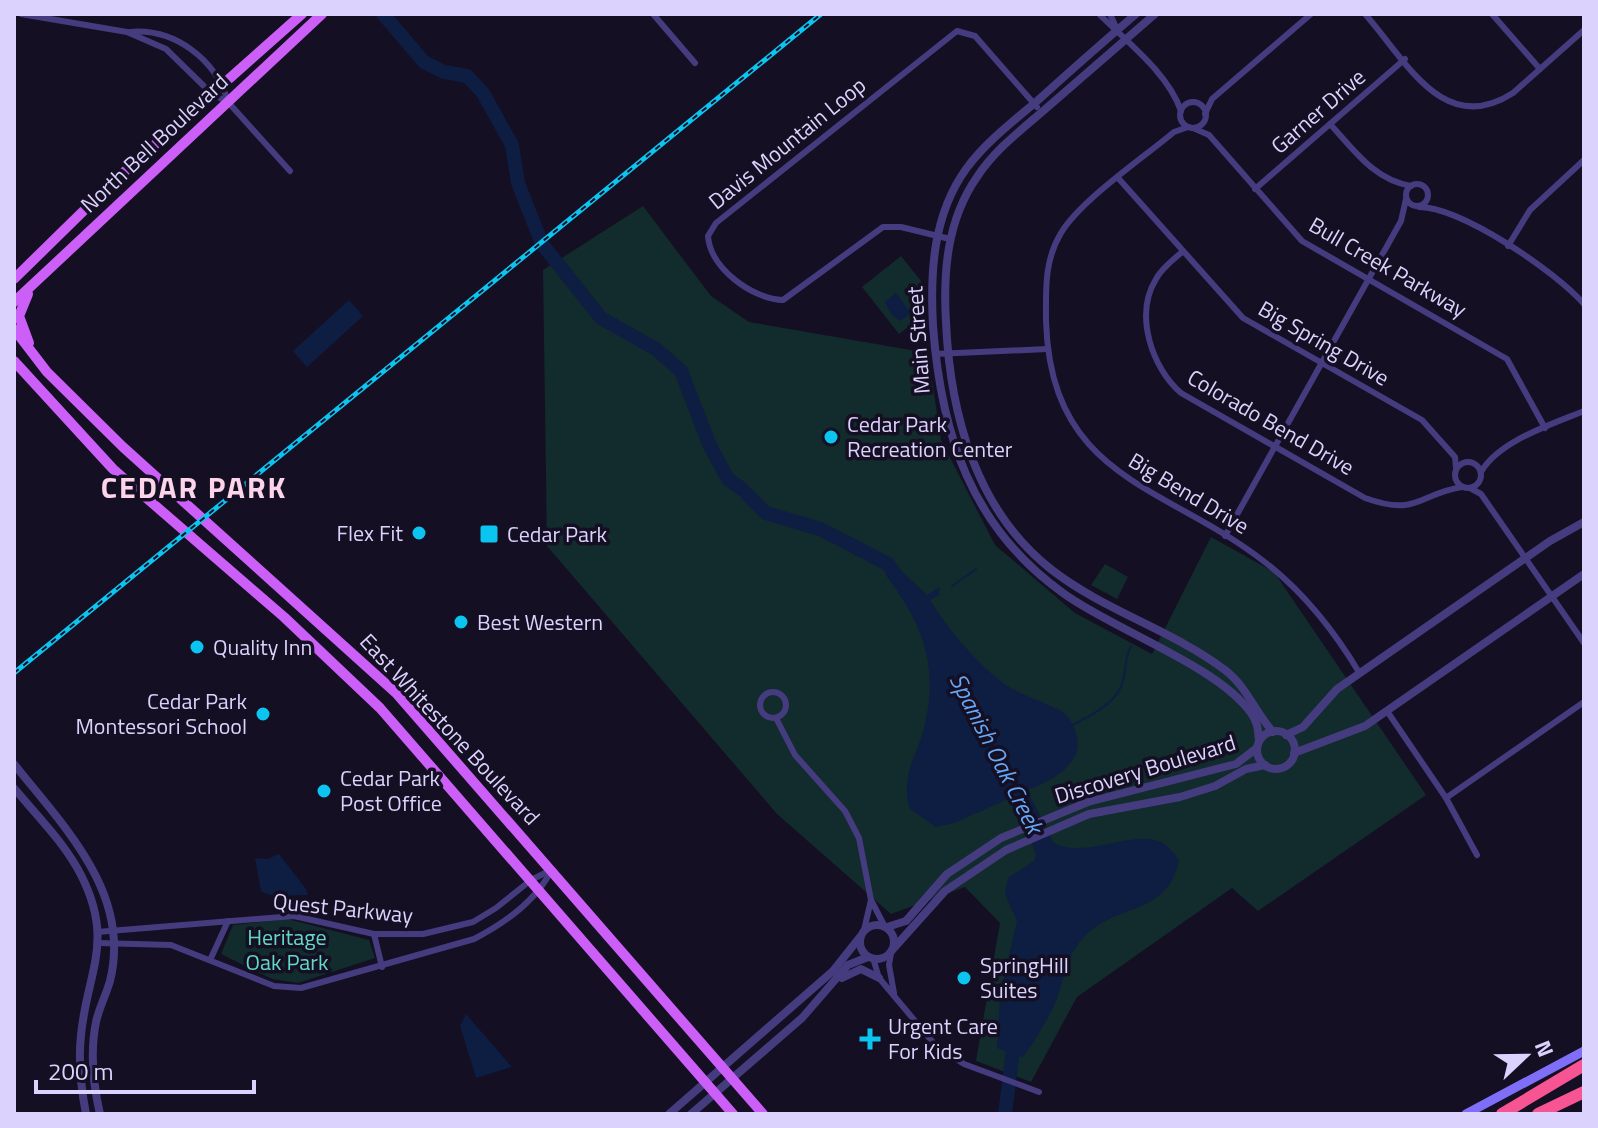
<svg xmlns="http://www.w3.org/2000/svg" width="1598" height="1128" viewBox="0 0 1598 1128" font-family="'Titillium Web',sans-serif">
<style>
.green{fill:#122b2c}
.water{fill:#0e1d42}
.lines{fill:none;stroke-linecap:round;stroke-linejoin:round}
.stream{stroke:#0e1d42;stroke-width:2}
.river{stroke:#0e1d42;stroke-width:14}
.minor{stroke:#453c7f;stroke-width:6}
.tertiary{stroke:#453c7f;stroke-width:8}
.secondary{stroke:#7f6ff8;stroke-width:9}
.primary{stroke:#cc5ff7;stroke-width:10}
.motorway{stroke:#f75493;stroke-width:12}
.rail-casing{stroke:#0cc4f0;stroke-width:5}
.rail{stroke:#140f23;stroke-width:2;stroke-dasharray:6;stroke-linecap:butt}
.poi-dot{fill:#0cc4f0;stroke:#140f23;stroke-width:3}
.labels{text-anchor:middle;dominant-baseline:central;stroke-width:7;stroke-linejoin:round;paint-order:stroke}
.street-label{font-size:22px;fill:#dbd3fd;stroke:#140f23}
.poi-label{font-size:22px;fill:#dbd3fd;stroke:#140f23;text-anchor:start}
.park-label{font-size:22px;fill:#62d9c7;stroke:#140f23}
.water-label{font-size:24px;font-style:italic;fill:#66a7f7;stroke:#140f23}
.district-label{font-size:30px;font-weight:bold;letter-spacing:2px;fill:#fdd5eb;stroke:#140f23}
</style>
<rect width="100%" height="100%" fill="#140f23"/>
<!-- green -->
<g class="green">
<polygon points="643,206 711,296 749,322 928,353 941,440 995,545 1075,613 1152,654 1211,537 1274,572 1426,795 1258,911 1232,888 1077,997 1031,1082 976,1061 1000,923 965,887 891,914 777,814 547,546 543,270"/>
<polygon points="901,256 921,281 921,317 899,334 862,287"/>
<polygon points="1105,564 1128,577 1117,599 1091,585"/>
<polygon points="288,919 369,940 375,958 298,983 272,979 221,954 233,925"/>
</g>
<!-- water -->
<g class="water">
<polygon points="896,293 911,313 900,321 891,314 885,302"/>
<polygon points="349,300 363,316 307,367 293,351"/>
<path d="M888 564 895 565 927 595 940 587 939 595 930 600C948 629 973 659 999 680 1018 695 1041 700 1061 711 1068 715 1072 723 1075 731 1088 763 1051 781 1027 790L1054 843C1086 860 1131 829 1161 842 1168 845 1174 854 1179 860 1167 917 1119 901 1084 937 1063 958 1065 985 1052 1010 1044 1025 1034 1043 1023 1057L997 1048 1000 995 1017 921 1005 894 1008 878 1034 861 1036 855 1015 796 954 823 936 827 910 809C901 776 914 762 923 732 940 668 924 626 886 575Z"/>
<path d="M279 854 306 889 308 895C291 894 275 900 261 891L255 858 267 859Z"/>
<polygon points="466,1014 512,1067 476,1078 460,1026"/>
</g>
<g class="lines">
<!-- stream -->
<g class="stream">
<polyline points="952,586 976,569"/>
<path d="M1073 725C1093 714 1120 702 1124 677 1126 665 1125 658 1131 646"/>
</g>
<!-- river -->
<g class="river">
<polyline points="383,14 424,62 444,72 467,76 483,93 512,145 518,183 542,244 601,318 656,349 681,371 710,446 728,479 742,489"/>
<polyline points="747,494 766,513 820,529 888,564 899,580"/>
<polyline points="1005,1114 1013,1050 1019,1035"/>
</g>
<!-- minor -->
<g class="minor">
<polyline points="21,14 127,32 166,49 212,94 228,102 290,171"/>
<polyline points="653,14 695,63"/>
<path d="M1099 14C1127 42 1168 73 1181 111"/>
<polyline points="1110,14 1116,27"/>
<path d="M1365 14C1406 60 1443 138 1513 93L1584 30"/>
<polyline points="1492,14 1540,69"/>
<path d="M130 32C174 28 216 59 228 102"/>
<circle cx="1193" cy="115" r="13"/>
<polyline points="1205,114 1212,99 1311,14"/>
<path d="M1330 124C1354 150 1374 180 1411 186"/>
<path d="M1188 127 1174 132C1143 158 1081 200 1061 233 1044 261 1046 290 1046 321 1051 481 1166 484 1266 563 1304 593 1335 632 1360 674"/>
<polyline points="1193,128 1209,135 1302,241 1507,359 1545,428"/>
<polyline points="1119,179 1243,318 1422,420 1455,457 1456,468"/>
<circle cx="1417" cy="195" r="11"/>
<polyline points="1255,189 1405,59"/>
<path d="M1419 207C1461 207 1555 271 1584 304"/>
<path d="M950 239 901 227H883L783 300C752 299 710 268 708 236L716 223 957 31 975 36 1037 107"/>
<polyline points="1508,246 1530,210 1584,160"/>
<path d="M1182 252C1173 260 1162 268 1156 279 1134 315 1152 368 1181 393L1365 498C1418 517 1418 494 1462 487"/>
<polyline points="935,354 1047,349"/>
<circle cx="1468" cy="475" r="13"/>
<path d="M1481 472C1499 441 1552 424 1584 411"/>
<polyline points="1470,488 1481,494 1584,643"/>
<polyline points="1225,536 1401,221 1406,199"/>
<circle cx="773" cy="705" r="13"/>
<polyline points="1387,711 1446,798 1477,855"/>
<polyline points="776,718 795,755 845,811 859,838 871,900 864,930"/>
<polyline points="1446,798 1584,702"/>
<polyline points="871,900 884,925"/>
<polyline points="97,932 294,916 374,934 423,934 473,922 496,908 531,880 549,871"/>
<polyline points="374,934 382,967"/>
<path d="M98 943 171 945 274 986 301 988 474 939C505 923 535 902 551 871"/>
<polyline points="891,953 889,965 894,993"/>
<polyline points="211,958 228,921"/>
<polyline points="873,958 879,978 936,1046 964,1064 1039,1092"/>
</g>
<!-- tertiary -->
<g class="tertiary">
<path d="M1136 14C1102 43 1069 72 1036 102 1011 123 985 143 966 169 933 215 930 272 933 326 941 434 971 527 1063 593 1112 629 1218 666 1251 713 1258 722 1258 731 1259 741"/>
<path d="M1155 14C1120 44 1085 75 1050 105 1024 128 996 148 977 177 947 220 943 272 946 322 950 414 976 511 1052 570 1105 611 1172 630 1225 670 1247 687 1255 712 1273 732"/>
<circle cx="1276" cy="750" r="19"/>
<polyline points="1286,735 1303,727 1337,689 1550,541 1584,522"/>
<polyline points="1294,753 1365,726 1584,574"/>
<path d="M14 764C63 826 132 893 110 981 106 995 99 1008 96 1022 90 1052 93 1084 100 1114"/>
<path d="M14 788C37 816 64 842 81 875 115 942 87 972 81 1035 78 1062 81 1088 86 1114"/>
<circle cx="877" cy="942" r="17"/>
<polyline points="887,927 906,921 947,874 1001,838 1088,802 1236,764 1257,748"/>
<polyline points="893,949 945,891 1006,850 1089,814 1180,797 1215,786 1246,769 1265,765"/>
<polyline points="842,978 861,969 879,978"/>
<polyline points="669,1114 833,971 860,937"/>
<polyline points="691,1114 802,1018 848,965 868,957"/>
</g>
<!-- secondary -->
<polyline class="secondary" points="1466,1114 1584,1051"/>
<!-- primary -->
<g class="primary">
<polyline points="14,279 114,181 302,14"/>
<polyline points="28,294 19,316 29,343"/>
<polyline points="14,302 322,14"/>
<polyline points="14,329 47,372 123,447 396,693 763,1114"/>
<polyline points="14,361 113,469 284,617 380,708 733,1114"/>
</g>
<!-- motorway -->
<g class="motorway">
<polyline points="1502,1114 1584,1065"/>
<polyline points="1538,1114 1584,1092"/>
</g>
<!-- rail casing -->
<g class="rail-casing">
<polyline id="rail" points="14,673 821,14"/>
</g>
<!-- rail -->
<use href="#rail" class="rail"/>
</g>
<!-- markers -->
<g class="poi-dot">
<circle cx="831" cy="437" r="8"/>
<circle cx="419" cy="533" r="8"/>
<rect x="479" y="524" width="20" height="20" rx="4"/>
<circle cx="461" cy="622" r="8"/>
<circle cx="197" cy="647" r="8"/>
<circle cx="263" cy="714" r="8"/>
<circle cx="324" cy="791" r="8"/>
<circle cx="964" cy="978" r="8"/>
<path d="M866 1027h8v8h8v8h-8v8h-8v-8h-8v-8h8z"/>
</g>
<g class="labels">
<!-- street labels -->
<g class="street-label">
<text transform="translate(1318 111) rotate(-41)">Garner Drive</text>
<text transform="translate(154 143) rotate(-43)">North Bell Boulevard</text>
<text transform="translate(787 143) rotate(-39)">Davis Mountain Loop</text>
<text transform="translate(1388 267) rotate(30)">Bull Creek Parkway</text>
<text transform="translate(918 340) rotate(-94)">Main Street</text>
<text transform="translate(1324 343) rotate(30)">Big Spring Drive</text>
<text transform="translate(1271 422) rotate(30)">Colorado Bend Drive</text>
<text transform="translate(1189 493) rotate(31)">Big Bend Drive</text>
<text transform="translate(450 729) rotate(47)">East Whitestone Boulevard</text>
<text transform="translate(1145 769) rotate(-17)">Discovery Boulevard</text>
<text transform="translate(343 908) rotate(6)">Quest Parkway</text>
</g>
<!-- poi labels -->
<g class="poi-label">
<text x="847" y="424">Cedar Park<tspan x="847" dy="25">Recreation Center</tspan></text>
<text x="403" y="533" text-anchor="end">Flex Fit</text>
<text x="507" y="534">Cedar Park</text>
<text x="477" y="622">Best Western</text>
<text x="213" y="647">Quality Inn</text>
<text x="247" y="701" text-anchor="end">Cedar Park<tspan x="247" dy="25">Montessori School</tspan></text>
<text x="340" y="778">Cedar Park<tspan x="340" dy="25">Post Office</tspan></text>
<text x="980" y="965">SpringHill<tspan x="980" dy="25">Suites</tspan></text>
<text x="888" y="1026">Urgent Care<tspan x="888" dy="25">For Kids</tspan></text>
</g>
<!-- park labels -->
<g class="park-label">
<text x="287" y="937">Heritage<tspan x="287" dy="25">Oak Park</tspan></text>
</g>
<!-- water labels -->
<g class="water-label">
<text transform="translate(997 753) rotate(63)">Spanish Oak Creek</text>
</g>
<!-- district labels -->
<g class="district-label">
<text x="194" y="487">CEDAR PARK</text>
</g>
</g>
<!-- border -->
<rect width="1598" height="1128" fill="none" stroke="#dbd3fd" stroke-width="32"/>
<!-- north arrow -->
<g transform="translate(1526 1056) rotate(68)" stroke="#140f23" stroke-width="6" paint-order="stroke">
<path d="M0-6L14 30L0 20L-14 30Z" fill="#dbd3fd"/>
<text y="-12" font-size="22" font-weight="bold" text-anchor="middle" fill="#dbd3fd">N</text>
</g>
<!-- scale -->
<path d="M36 1080v12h218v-12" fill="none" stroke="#dbd3fd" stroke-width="4"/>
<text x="48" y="1080" font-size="24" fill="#dbd3fd" stroke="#140f23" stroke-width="6" paint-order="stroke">200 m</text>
</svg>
